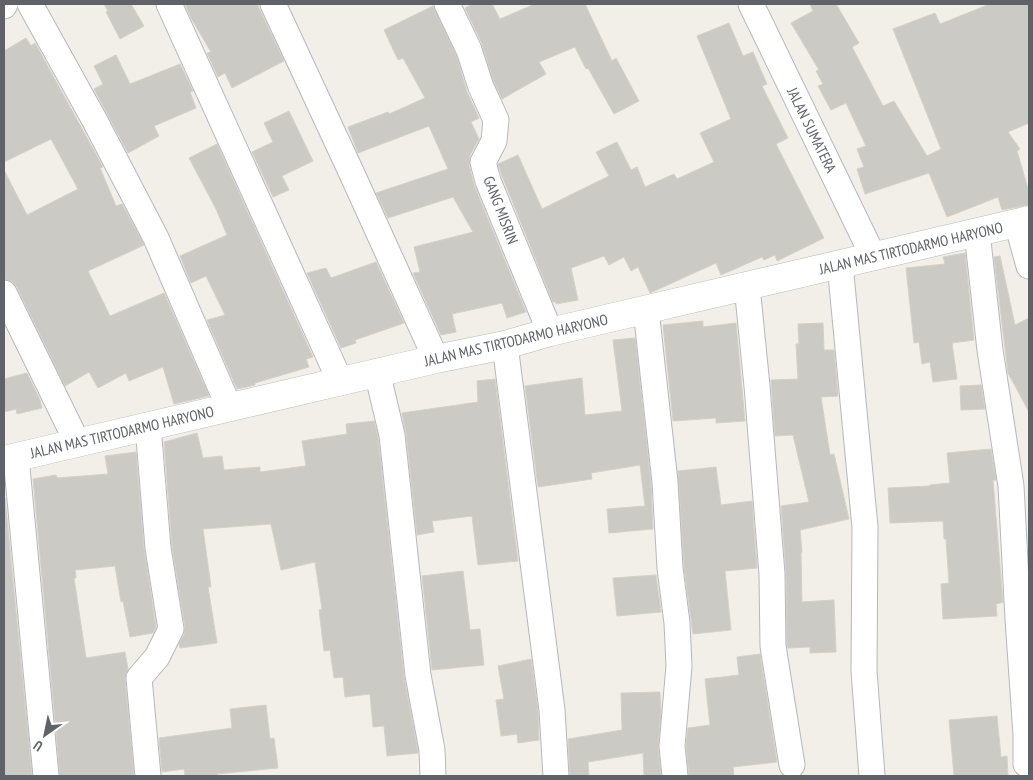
<svg xmlns="http://www.w3.org/2000/svg" width="1033" height="780" viewBox="0 0 1033 780" font-family="'PT Sans Narrow',sans-serif">
<style>
.building{fill:#cccac5;stroke:#d6d1c6}
.lines{fill:none;stroke-linecap:round;stroke-linejoin:round}
.street-casing{stroke:#b5b8bc;stroke-width:27}
.secondary-casing{stroke:#b6babf;stroke-width:29}
.street{stroke:#fff;stroke-width:25}
.secondary{stroke:#fff;stroke-width:28}
.labels{text-anchor:middle;dominant-baseline:central;stroke-width:4;stroke-linejoin:round;paint-order:stroke}
.street-label{font-size:15px;fill:#5f6368;stroke:#fff}
</style>
<rect width="100%" height="100%" fill="#f1efe8"/>
<!-- building -->
<g class="building">
<polygon points="104,4 131,4 144,26 120,39 106,12 108,11"/>
<polygon points="185,4 257,4 284,61 232,88 225,73 218,77 207,53 211,52 191,18"/>
<polygon points="473,4 492,4 500,19 535,4 585,4 612,61 616,58 639,101 614,114 588,68 586,69 575,47 539,62 546,74 502,99 494,82 482,44 465,8"/>
<polygon points="810,4 836,4 859,43 852,47 883,106 894,101 927,156 941,149 893,29 935,13 940,24 990,4 1029,4 1029,123 1008,132 1020,149 1017,151 1029,192 1029,205 1002,210 998,197 947,217 929,173 865,194 857,169 864,167 857,149 866,146 846,103 831,110 818,86 823,84 816,71 819,70 791,23 813,11"/>
<polygon points="433,6 456,55 467,92 479,118 471,122 479,139 470,155 469,165 474,185 526,312 507,318 502,303 452,314 456,332 441,335 413,273 420,272 414,247 473,232 453,197 388,218 376,193 448,169 429,126 358,153 348,127 388,112 389,114 425,98 403,58 398,60 384,30"/>
<polygon points="729,23 743,56 753,52 767,84 762,86 788,138 776,144 824,238 777,261 775,255 764,260 762,257 721,275 716,263 650,293 638,267 631,271 624,257 609,265 604,256 571,268 578,300 556,304 556,302 553,302 502,176 498,164 518,155 542,209 609,176 596,152 617,142 631,170 637,167 645,187 674,174 677,179 714,162 700,133 731,119 697,36"/>
<polygon points="26,38 31,46 35,43 103,167 100,168 116,206 122,204 144,245 88,271 110,316 164,293 209,396 174,404 163,367 129,381 126,373 98,388 89,372 65,386 17,287 12,281 4,279 4,170 27,215 78,189 51,139 4,162 4,51"/>
<polygon points="116,55 130,84 180,64 193,91 190,92 196,108 154,126 159,136 128,153 94,89 103,84 94,66"/>
<polygon points="289,111 313,161 282,176 289,190 273,197 252,152 273,142 264,123"/>
<polygon points="217,144 313,357 306,359 309,367 255,383 255,385 237,389 207,320 225,315 206,276 191,283 180,256 227,235 216,209 189,158"/>
<polygon points="965,253 974,340 952,343 957,379 933,382 930,362 922,364 919,342 914,343 906,268 945,264 943,257"/>
<polygon points="1000,256 1015,325 1029,318 1029,412 1008,373 994,257"/>
<polygon points="376,262 404,323 355,340 356,343 341,348 307,273 326,268 331,278"/>
<polygon points="703,321 703,327 736,323 745,421 716,423 716,418 673,421 663,325"/>
<polygon points="823,323 824,350 834,350 838,396 821,397 830,455 834,454 849,519 800,530 802,552 801,553 802,602 834,600 836,652 810,653 810,647 788,648 787,645 786,573 781,506 809,502 793,435 775,436 771,380 798,379 796,344 799,344 798,324"/>
<polygon points="635,338 651,483 653,529 609,533 607,509 645,506 640,465 591,473 592,479 538,487 525,386 582,378 585,415 622,411 613,340"/>
<polygon points="27,373 40,400 42,408 17,414 16,409 4,412 4,379"/>
<polygon points="495,379 518,561 478,565 472,516 432,521 434,532 417,535 406,433 402,413 478,402 477,381"/>
<polygon points="981,385 985,409 961,410 960,386"/>
<polygon points="374,421 378,437 404,677 418,752 418,753 387,756 384,726 373,727 370,694 345,697 343,677 334,678 330,650 324,651 319,610 322,609 315,562 281,570 271,524 203,529 211,587 208,587 217,643 180,648 179,644 184,635 185,627 172,546 164,442 197,433 203,458 222,456 224,470 260,467 260,472 306,466 302,441 347,434 346,424"/>
<polygon points="991,449 996,480 993,480 1003,602 996,604 997,616 943,619 941,584 949,583 946,539 944,539 943,521 890,523 888,488 930,486 930,485 950,483 947,453"/>
<polygon points="136,452 144,549 156,627 153,633 130,637 123,601 121,602 115,566 75,570 76,578 74,578 86,658 125,652 128,669 125,679 134,776 60,776 33,479 56,475 57,478 108,474 105,456"/>
<polygon points="716,467 721,505 752,501 757,568 725,571 731,630 693,634 684,567 678,471"/>
<polygon points="4,498 5,498 32,776 4,776"/>
<polygon points="463,571 470,630 480,629 484,665 432,670 422,576"/>
<polygon points="656,575 661,612 617,616 613,578"/>
<polygon points="760,654 777,762 733,767 734,776 689,776 686,746 688,728 710,725 705,679 739,675 737,657"/>
<polygon points="531,659 538,711 539,740 518,743 517,734 501,736 496,700 504,699 498,666"/>
<polygon points="660,692 661,711 658,747 661,776 644,776 643,753 588,762 589,776 570,776 568,739 622,730 621,693"/>
<polygon points="266,705 270,739 274,738 278,768 217,774 218,776 185,776 184,769 162,772 159,738 232,728 230,709"/>
<polygon points="997,716 1001,757 1007,756 1008,776 954,776 949,720"/>
</g>
<g class="lines">
<!-- street casing -->
<g class="street-casing">
<g id="street">
<polyline points="30,4 95,121 156,238 229,407"/>
<polyline points="169,4 340,381"/>
<polyline points="273,4 353,176 436,359"/>
<polyline points="447,4 469,50 481,87 496,120 494,141 483,162 488,181 550,332"/>
<polyline points="751,4 873,256"/>
<polyline points="4,6 5,4"/>
<polyline points="1017,223 1029,266"/>
<polyline points="977,232 990,350 1011,486 1018,619 1026,735 1026,764"/>
<polyline points="840,264 865,527 864,671 872,776"/>
<polyline points="747,286 757,386 772,574 773,646 792,765"/>
<polyline points="4,293 77,442"/>
<polyline points="646,310 665,482 670,568 677,623 679,666 672,746 675,776"/>
<polyline points="505,345 552,710 556,776"/>
<polyline points="377,372 392,435 418,675 432,750 433,776"/>
<polyline points="16,457 46,776"/>
<polyline points="148,776 139,678 157,657 171,629 158,548 148,426"/>
</g>
</g>
<!-- secondary casing -->
<g class="secondary-casing">
<polyline id="secondary" points="4,460 436,359 505,345 550,332 1029,220"/>
</g>
<!-- street -->
<use href="#street" class="street"/>
<!-- secondary -->
<use href="#secondary" class="secondary"/>
</g>
<g class="labels">
<!-- street labels -->
<g class="street-label">
<text transform="translate(812 130) rotate(64)">JALAN SUMATERA</text>
<text transform="translate(501 210) rotate(69)">GANG MISRIN</text>
<text transform="translate(911 248) rotate(-13)">JALAN MAS TIRTODARMO HARYONO</text>
<text transform="translate(516 340) rotate(-13)">JALAN MAS TIRTODARMO HARYONO</text>
<text transform="translate(122 432) rotate(-13)">JALAN MAS TIRTODARMO HARYONO</text>
</g>
</g>
<!-- border -->
<rect width="1033" height="780" fill="none" stroke="#5f6368" stroke-width="10"/>
<!-- north arrow -->
<g transform="translate(45 735) rotate(213)" stroke="#ffffff" stroke-width="4" paint-order="stroke">
<path d="M0-4L9 19L0 12L-9 19Z" fill="#5f6368"/>
<text y="-8" font-size="14" font-weight="bold" text-anchor="middle" fill="#5f6368">U</text>
</g>
</svg>
